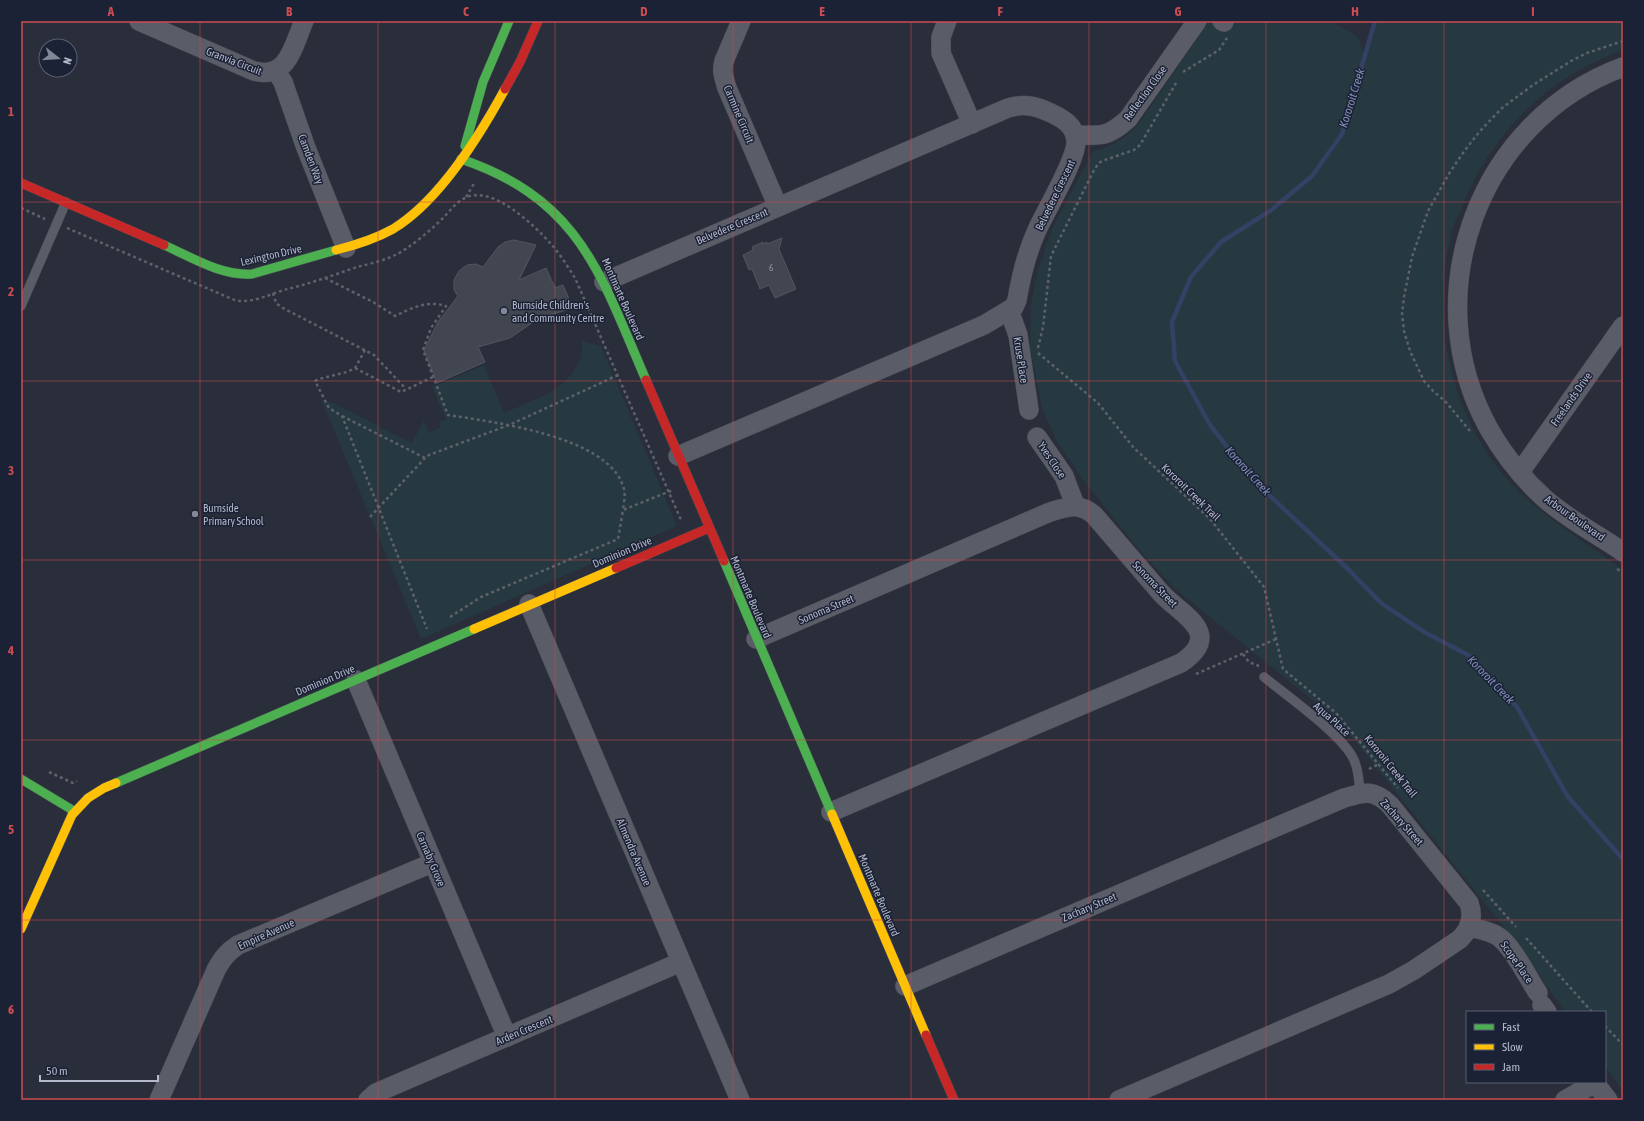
<svg xmlns="http://www.w3.org/2000/svg" width="1644" height="1121" viewBox="0 0 1644 1121" font-family="'Asap Condensed',sans-serif">
<style>
.green{fill:#263840}
.lines{fill:none;stroke-linecap:round;stroke-linejoin:round}
.stream{stroke:#344064;stroke-width:4.5}
.building{fill:#424650;stroke:#515561}
.lane-casing{stroke:#464953;stroke-width:10}
.street-casing{stroke:#464953;stroke-width:20}
.fast-casing{stroke:#464953;stroke-width:10}
.slow-casing{stroke:#464953;stroke-width:10}
.jam-casing{stroke:#464953;stroke-width:10}
.path{stroke:#5d616b;stroke-width:2.5;stroke-dasharray:3 3;stroke-linecap:butt}
.lane{stroke:#5a5c67;stroke-width:9}
.street{stroke:#5a5c67;stroke-width:19}
.fast{stroke:#4caf50;stroke-width:9}
.slow{stroke:#ffc107;stroke-width:9}
.jam{stroke:#c62828;stroke-width:9}
.grid{fill:none;stroke:#cd4c51;stroke-width:1;stroke-opacity:0.55}
.poi-dot{fill:#838898;stroke:#1c2235;stroke-width:1.5}
.labels{text-anchor:middle;dominant-baseline:central;stroke-width:3;stroke-linejoin:round;paint-order:stroke}
.number-label{font-size:9px;fill:#979cac}
.street-label{font-size:11px;fill:#b3b8cb;stroke:#1c2235}
.poi-label{font-size:11px;fill:#b3b8cb;stroke:#1c2235;text-anchor:start}
.water-label{font-size:12px;font-style:italic;fill:#808eb8;stroke:#1c2235}
.neatline{fill:none;stroke:#cd4c51;stroke-width:1.5}
.grid-label{font-size:13px;text-anchor:middle;font-weight:bold;fill:#cd4c51}
</style>
<rect width="100%" height="100%" fill="#292e3a"/>
<!-- green -->
<g class="green">
<path d="M1209 21H1330L1358 37 1365 56 1375 21H1623V50C1548 77 1491 133 1462 207 1458 216 1453 226 1451 235 1432 313 1447 398 1494 463 1529 511 1577 535 1623 570V1091L1605 1066V1012H1565L1515 941 1347 731 1322 708 1174 588 1136 546 1083 480 1056 440 1042 408 1030 347 1031 304 1038 270 1052 229 1093 151C1112 147 1127 137 1140 122Z"/>
<path d="M582 341 601 346 677 526 421 639 321 399 335 404 412 443 424 420 429 432 441 427 439 422 446 419 432 387 484 365 504 413C532 400 571 390 581 356 582 352 582 346 582 341Z"/>
</g>
<g class="lines">
<!-- stream -->
<polyline class="stream" points="1375,21 1342,134 1312,176 1270,211 1221,242 1191,277 1172,322 1175,361 1210,425 1253,480 1348,569 1381,603 1424,632 1472,657 1517,707 1568,797 1623,859"/>
</g>
<!-- building -->
<g class="building">
<polygon points="782,238 779,249 796,289 775,298 769,285 760,289 752,269 749,270 743,255 753,250 752,247 763,242 763,244 767,242 767,244"/>
<polygon points="514,240 536,245 519,280 546,268 555,288 563,285 573,308 553,314 535,321 510,338 478,347 485,362 437,383 424,350 438,322 458,296 454,290 454,280 459,271 467,265 476,264 483,267 498,247 505,242"/>
</g>
<g class="lines">
<!-- lane casing -->
<g class="lane-casing">
<g id="lane">
<polyline points="21,306 66,202"/>
<path d="M1264 677C1287 696 1343 735 1354 760 1359 771 1359 782 1360 793"/>
</g>
</g>
<!-- street casing -->
<g class="street-casing">
<g id="street">
<path d="M139 21 254 71C288 80 293 46 304 21"/>
<path d="M741 21 724 61C721 71 724 78 727 88L778 207"/>
<polyline points="947,21 941,37 941,53 972,124"/>
<polyline points="1222,21 1224,22"/>
<path d="M1623 67C1479 120 1414 294 1489 429 1503 453 1522 478 1543 497 1567 519 1597 534 1623 552"/>
<polyline points="276,71 283,82 306,148 346,248"/>
<path d="M1075 135C1102 136 1108 137 1128 119L1197 21"/>
<path d="M604 282 1008 108C1024 103 1036 106 1051 113 1064 119 1075 126 1076 141 1077 159 1046 210 1037 230 1027 252 1021 276 1017 300L1014 307 984 325 678 456"/>
<polyline points="1009,310 1018,335 1029,410"/>
<polyline points="1037,437 1064,476 1075,505"/>
<polyline points="1520,472 1623,326"/>
<polyline points="529,604 740,1100"/>
<path d="M756 639 1050 512C1067 507 1079 502 1094 515L1161 593C1181 615 1225 633 1181 663L831 812"/>
<polyline points="356,680 507,1037"/>
<path d="M1469 927C1478 929 1491 931 1499 937 1513 947 1528 978 1538 993"/>
<path d="M905 986 1344 798C1364 792 1374 789 1390 805L1469 903C1474 917 1470 929 1460 939L1414 970 1389 984 1119 1100"/>
<polyline points="1542,1005 1547,1012"/>
<path d="M159 1100 216 970C222 959 227 952 238 945L432 863"/>
<polyline points="368,1100 376,1093 681,962"/>
<polyline points="1565,1100 1595,1083 1608,1100"/>
</g>
</g>
<!-- fast casing -->
<g class="fast-casing">
<g id="fast">
<polyline points="465,146 483,82 509,21"/>
<path d="M461 159C581 200 600 274 646 380"/>
<path d="M164 245C191 257 221 276 252 274L336 250"/>
<polyline points="724,561 832,814"/>
<polyline points="21,779 74,811"/>
<polyline points="116,783 474,629"/>
</g>
</g>
<!-- slow casing -->
<g class="slow-casing">
<g id="slow">
<path d="M336 250C356 245 375 239 393 229 439 201 480 135 505 89"/>
<polyline points="474,629 616,568"/>
<polyline points="832,814 926,1035"/>
<polyline points="21,929 72,815 88,798 104,788 116,783"/>
</g>
</g>
<!-- jam casing -->
<g class="jam-casing">
<g id="jam">
<polyline points="505,89 520,62 538,21"/>
<polyline points="21,183 164,245"/>
<polyline points="646,380 724,561"/>
<polyline points="616,568 709,528"/>
<polyline points="926,1035 954,1100"/>
</g>
</g>
<!-- path -->
<g class="path">
<polyline points="1183,72 1219,50 1227,38"/>
<polyline points="466,197 475,182"/>
<polyline points="21,208 45,219"/>
<path d="M67 228 232 299C249 306 271 293 288 289 311 283 334 275 357 267 369 264 383 261 395 255 409 249 432 229 443 218 450 211 456 202 465 198 492 184 534 225 551 244 560 254 568 267 575 278L681 520"/>
<path d="M325 278 373 302 395 316C412 308 427 300 446 306L431 328 423 350 448 415C493 422 607 436 623 486 626 493 624 503 623 510"/>
<polyline points="273,293 276,303 281,307 374,355 406,389"/>
<polyline points="1038,348 1043,327 1051,256 1094,170 1099,163 1102,161 1134,150 1140,145 1176,83"/>
<polyline points="365,350 355,368 347,372 319,379 315,381 329,408 342,416 427,629"/>
<polyline points="1038,353 1098,403 1133,447 1210,519 1264,587 1283,669 1336,713 1398,788"/>
<polyline points="355,368 401,392 433,377"/>
<polyline points="342,416 425,458"/>
<polyline points="1470,431 1445,401 1433,391 1424,381 1410,351 1404,331 1402,314 1404,297 1412,257 1428,211 1450,172 1465,150 1480,131 1502,108 1533,85 1571,61 1587,53 1623,41"/>
<polyline points="370,517 425,458 429,455 509,425 618,375"/>
<polyline points="1617,569 1623,573"/>
<polyline points="450,617 481,597 618,539 623,510 673,490"/>
<polyline points="1243,654 1249,662 1259,666"/>
<polyline points="1196,674 1276,639"/>
<polyline points="1369,769 1379,764"/>
<polyline points="49,772 73,783 77,781"/>
<polyline points="1483,890 1516,927"/>
<polyline points="1526,938 1592,1012"/>
<polyline points="1605,1026 1623,1045"/>
</g>
<!-- lane -->
<use href="#lane" class="lane"/>
<!-- street -->
<use href="#street" class="street"/>
<!-- fast -->
<use href="#fast" class="fast"/>
<!-- slow -->
<use href="#slow" class="slow"/>
<!-- jam -->
<use href="#jam" class="jam"/>
</g>
<!-- grid -->
<path class="grid" d="M200 21V1100M378 21V1100M555 21V1100M733 21V1100M911 21V1100M1089 21V1100M1266 21V1100M1444 21V1100M21 202H1623M21 381H1623M21 560H1623M21 740H1623M21 920H1623"/>
<!-- markers -->
<g class="poi-dot">
<circle cx="504" cy="311" r="4"/>
<circle cx="195" cy="514" r="4"/>
</g>
<g class="labels">
<!-- number labels -->
<g class="number-label">
<text x="771" y="268">6</text>
</g>
<!-- street labels -->
<g class="street-label">
<text transform="translate(234 61) rotate(21)">Granvia Circuit</text>
<text transform="translate(1145 93) rotate(-54)">Reflection Close</text>
<text transform="translate(739 114) rotate(67)">Carmine Circuit</text>
<text transform="translate(311 159) rotate(69)">Camden Way</text>
<text transform="translate(1055 195) rotate(-64)">Belvedere Crescent</text>
<text transform="translate(732 226) rotate(-23)">Belvedere Crescent</text>
<text transform="translate(271 255) rotate(-13)">Lexington Drive</text>
<text transform="translate(623 299) rotate(66)">Montmarte Boulevard</text>
<text transform="translate(1021 360) rotate(81)">Kruse Place</text>
<text transform="translate(1571 399) rotate(-55)">Freelands Drive</text>
<text transform="translate(1052 460) rotate(56)">Yves Close</text>
<text transform="translate(1191 492) rotate(44)">Kororoit Creek Trail</text>
<text transform="translate(1575 518) rotate(35)">Arbour Boulevard</text>
<text transform="translate(622 552) rotate(-23)">Dominion Drive</text>
<text transform="translate(1155 584) rotate(46)">Sonoma Street</text>
<text transform="translate(751 597) rotate(67)">Montmarte Boulevard</text>
<text transform="translate(826 609) rotate(-23)">Sonoma Street</text>
<text transform="translate(325 680) rotate(-23)">Dominion Drive</text>
<text transform="translate(1332 719) rotate(42)">Aqua Place</text>
<text transform="translate(1391 766) rotate(51)">Kororoit Creek Trail</text>
<text transform="translate(1402 822) rotate(48)">Zachary Street</text>
<text transform="translate(634 852) rotate(67)">Almendra Avenue</text>
<text transform="translate(431 859) rotate(67)">Carnaby Grove</text>
<text transform="translate(879 895) rotate(67)">Montmarte Boulevard</text>
<text transform="translate(1089 907) rotate(-23)">Zachary Street</text>
<text transform="translate(266 934) rotate(-24)">Empire Avenue</text>
<text transform="translate(1517 962) rotate(55)">Scope Place</text>
<text transform="translate(524 1030) rotate(-23)">Arden Crescent</text>
</g>
<!-- poi labels -->
<g class="poi-label">
<text x="512" y="305">Burnside Children's<tspan x="512" dy="13">and Community Centre</tspan></text>
<text x="203" y="508">Burnside<tspan x="203" dy="13">Primary School</tspan></text>
</g>
<!-- water labels -->
<g class="water-label">
<text transform="translate(1352 98) rotate(-73)">Kororoit Creek</text>
<text transform="translate(1248 471) rotate(48)">Kororoit Creek</text>
<text transform="translate(1491 680) rotate(46)">Kororoit Creek</text>
</g>
</g>
<!-- border -->
<rect width="1644" height="1121" fill="none" stroke="#1c2235" stroke-width="44"/>
<!-- legend -->
<rect x="1466" y="1011" width="140" height="72" fill="#1c2235" stroke="#585e71"/>
<rect x="1474" y="1024" width="20" height="6" fill="#4caf50" stroke="#585e71"/>
<text x="1502" y="1031" font-size="12" fill="#b3b8cb">Fast</text>
<rect x="1474" y="1044" width="20" height="6" fill="#ffc107" stroke="#585e71"/>
<text x="1502" y="1051" font-size="12" fill="#b3b8cb">Slow</text>
<rect x="1474" y="1064" width="20" height="6" fill="#c62828" stroke="#585e71"/>
<text x="1502" y="1071" font-size="12" fill="#b3b8cb">Jam</text>
<!-- north arrow -->
<g transform="translate(58 58) rotate(107)"><circle r="19" fill="#1c2235" stroke="#585e71"/>
<path d="M0-3L7 15L0 10L-7 15Z" fill="#838898"/>
<text y="-6" font-size="11" font-weight="bold" text-anchor="middle" fill="#b3b8cb">N</text>
</g>
<!-- scale -->
<path d="M40 1075v6h118v-6" fill="none" stroke="#b3b8cb" stroke-width="2"/>
<text x="46" y="1075" font-size="12" fill="#b3b8cb" stroke="#1c2235" stroke-width="3" paint-order="stroke">50 m</text>
<rect x="22" y="22" width="1600" height="1077" class="neatline"/>
<g class="grid-label">
<text x="111" y="16">A</text>
<text x="289" y="16">B</text>
<text x="466" y="16">C</text>
<text x="644" y="16">D</text>
<text x="822" y="16">E</text>
<text x="1000" y="16">F</text>
<text x="1178" y="16">G</text>
<text x="1355" y="16">H</text>
<text x="1533" y="16">I</text>
<text x="11" y="116">1</text>
<text x="11" y="296">2</text>
<text x="11" y="475">3</text>
<text x="11" y="655">4</text>
<text x="11" y="834">5</text>
<text x="11" y="1014">6</text>
</g>
</svg>
